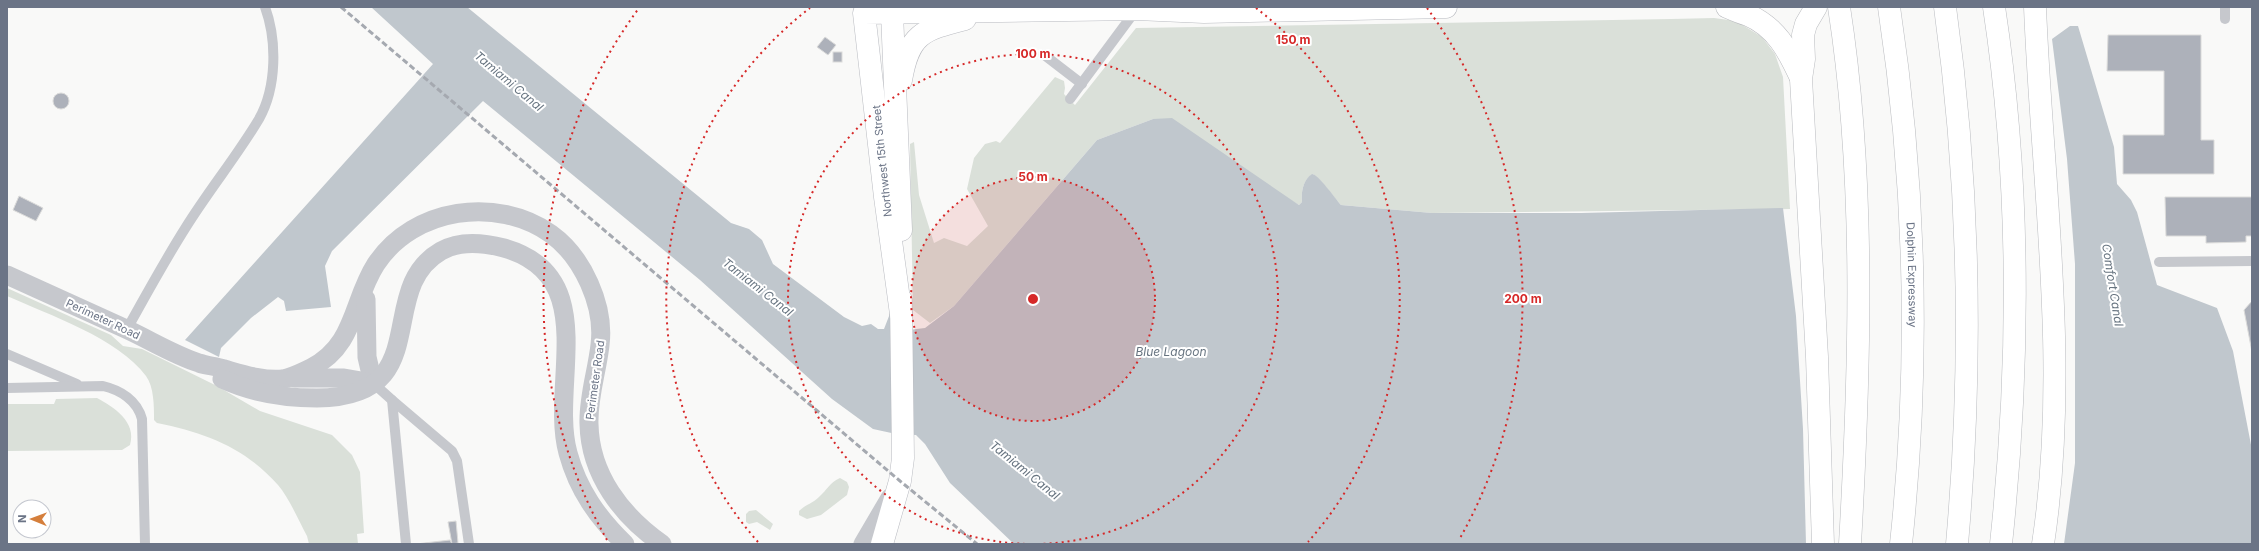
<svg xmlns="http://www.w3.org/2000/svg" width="2259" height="551" viewBox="0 0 2259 551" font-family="Inter,sans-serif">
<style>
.green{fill:#dae0d9}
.water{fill:#c0c7cd}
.building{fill:#adb1ba;stroke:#dbdbda}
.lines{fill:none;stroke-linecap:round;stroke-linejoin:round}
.secondary-casing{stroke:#b9bbc1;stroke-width:23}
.highway-casing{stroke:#b9bbbf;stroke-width:23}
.lane{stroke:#c6c8cd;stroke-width:10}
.street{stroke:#c6c8cd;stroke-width:19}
.secondary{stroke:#fff;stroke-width:22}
.highway{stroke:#fff;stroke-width:22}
.rail{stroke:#a5a9b0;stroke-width:3;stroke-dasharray:6 3;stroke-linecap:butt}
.ring{fill:none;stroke:#d62828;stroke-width:2;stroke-dasharray:2 4}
.labels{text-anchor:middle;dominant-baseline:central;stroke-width:4;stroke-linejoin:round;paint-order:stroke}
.street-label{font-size:11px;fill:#6b7486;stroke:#fff}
.water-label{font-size:12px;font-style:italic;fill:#677480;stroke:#fff}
.centre{fill:#d62828;stroke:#fff;stroke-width:2}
.ring-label{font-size:12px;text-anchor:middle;font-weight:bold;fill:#d62828;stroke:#fff;stroke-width:4;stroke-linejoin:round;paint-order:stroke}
</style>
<rect width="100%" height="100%" fill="#f9f9f8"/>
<!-- green -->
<g class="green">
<path d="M1671 19 1714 18 1736 21 1762 37 1775 54 1783 77 1790 209 1432 213 1341 205C1331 194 1324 182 1313 174 1303 179 1301 192 1302 202L1299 205 1153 119 1097 140 954 306 930 323 913 310 910 144 914 142 919 195 934 243 944 238 967 246 988 226 967 189 974 158 985 144 996 141 1000 143 1055 77 1064 81 1065 88 1064 94 1075 105 1136 28Z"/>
<path d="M7 288 111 335 123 346 142 349 217 386 260 411 332 435 352 455 360 472 364 533 357 534 358 544H309L307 536C299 521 289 498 278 485 244 447 206 433 157 423L154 420C154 406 154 387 146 376 118 338 49 315 7 296Z"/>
<path d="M97 398C114 407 137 422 130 445L122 450 7 451V404H54L56 399Z"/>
<path d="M840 478 847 482 849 487 847 495 821 515 807 519 799 515V511C805 505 813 503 819 497 827 490 830 482 840 478Z"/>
<polygon points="756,510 773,524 770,530 757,522 749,524 746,522 746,514 749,511"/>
</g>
<!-- water -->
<g class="water">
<path d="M371 7H467L731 223 749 229 762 240 773 264 844 317 862 326 871 324 878 329H884L891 311V332L925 328 954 306 1097 140 1153 119 1172 118 1299 205 1302 202C1301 192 1303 180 1312 174 1318 174 1335 198 1341 205L1432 213H1581L1783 208 1796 316 1803 429 1806 544H1014L950 483 925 444 916 435 896 434 873 429 832 399 700 280 483 101 332 251 325 266 331 307 286 311 284 301 278 297 251 318 221 348 219 357 185 340 433 64Z"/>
<polygon points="2070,26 2078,26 2114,147 2117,184 2131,200 2137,212 2157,285 2217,308 2233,351 2252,450 2252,544 2064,544 2075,463 2075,264 2067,159 2052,39"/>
</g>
<!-- building -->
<g class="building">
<polygon points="2108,35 2201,35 2201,140 2214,140 2214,174 2123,174 2123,135 2164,135 2164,71 2107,71"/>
<polygon points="825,37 836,45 828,55 817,47"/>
<rect x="833" y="52" width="9" height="10"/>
<circle cx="61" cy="101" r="8"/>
<polygon points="19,196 43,208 36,221 13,210"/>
<polygon points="2165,197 2252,197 2252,236 2246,236 2246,242 2206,243 2206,236 2166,236"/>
<polygon points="2252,301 2252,352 2244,310"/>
<polygon points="456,521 458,543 452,544 448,522"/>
<polygon points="450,540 452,544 416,544"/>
</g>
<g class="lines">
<!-- secondary casing -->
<g class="secondary-casing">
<g id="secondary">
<polyline points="892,13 901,230"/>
<path d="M901 80C909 34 922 30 965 19"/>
<polyline points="901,314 885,197 864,13 1137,9 1204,12 1446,7"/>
<polyline points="882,544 900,481 903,458 901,300"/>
</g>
</g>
<!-- highway casing -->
<g class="highway-casing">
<g id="highway">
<path d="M1727 7C1734 10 1741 13 1748 15 1776 27 1788 50 1800 76"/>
<polyline points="1816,7 1806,24 1803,35 1804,59 1801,79 1817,357 1823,544"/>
<path d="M1839 7C1866 181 1860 369 1850 544"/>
<path id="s1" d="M1889 7C1916 185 1920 365 1901 544"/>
<path d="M1945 7C1970 186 1973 364 1957 544"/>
<path d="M1994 7C2021 185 2020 366 2001 544"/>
<path d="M2035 7C2042 185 2070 366 2043 544"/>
</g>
</g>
<!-- lane -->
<g class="lane">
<polyline points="2225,7 2225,19"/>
<polyline points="1043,54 1082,84"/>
<polyline points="1070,99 1136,10"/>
<polyline points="2159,262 2252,261"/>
<path d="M127 329C146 295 165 260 186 227 209 190 237 156 259 119 277 87 277 40 265 7"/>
<polyline points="7,354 77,384"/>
<polyline points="373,383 392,400 406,544"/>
<path d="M7 388 103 386C120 390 137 400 142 419L145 544"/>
<polyline points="392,400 452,451 457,461 469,544"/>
</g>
<!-- street -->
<g class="street">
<path d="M7 275C47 293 87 311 126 329 150 340 174 355 199 363 207 366 216 366 224 369 242 374 263 381 283 379 293 377 302 372 311 368 356 345 352 301 376 264 414 207 497 196 551 234 583 257 605 306 600 345 597 372 588 397 589 424 590 475 622 516 662 544"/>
<polyline points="366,299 367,357 373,383"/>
<polyline points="295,378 344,378 373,383"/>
<path d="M222 379C252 393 283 398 317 398 438 397 373 290 441 251 460 240 485 243 504 248 603 276 549 384 568 453 578 490 598 518 625 544"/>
<polyline points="863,544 890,498"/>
</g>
<!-- secondary -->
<use href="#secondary" class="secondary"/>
<!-- highway -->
<use href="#highway" class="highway"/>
<!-- rail -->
<polyline class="rail" points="341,7 900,481 977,544"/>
</g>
<!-- distance rings -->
<circle cx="1033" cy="299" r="122" fill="#d62828" fill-opacity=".12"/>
<g class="ring">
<circle cx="1033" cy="299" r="122"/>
<path d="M1031 544A245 245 0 1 1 1035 544"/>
<path d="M758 542A367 367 0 0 1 810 8M1256 8A367 367 0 0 1 1308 542"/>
<path d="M607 540A490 490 0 0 1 639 8M1427 8A490 490 0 0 1 1459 540"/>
</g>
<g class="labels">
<!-- street labels -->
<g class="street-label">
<text transform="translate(882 161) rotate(-96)">Northwest 15th Street</text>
<text stroke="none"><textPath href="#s1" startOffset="269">Dolphin Expressway</textPath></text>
<text transform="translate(103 319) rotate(25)">Perimeter Road</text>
<text transform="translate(595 380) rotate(-82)">Perimeter Road</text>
</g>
<!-- water labels -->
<g class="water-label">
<text transform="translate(509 81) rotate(40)">Tamiami Canal</text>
<text transform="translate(2113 285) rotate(81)">Comfort Canal</text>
<text transform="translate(758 287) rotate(38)">Tamiami Canal</text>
<text x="1171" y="351">Blue Lagoon</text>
<text transform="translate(1025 470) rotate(39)">Tamiami Canal</text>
</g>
</g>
<circle cx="1033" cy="299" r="6" class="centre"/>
<g class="ring-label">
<text x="1293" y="44">150 m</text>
<text x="1033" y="58">100 m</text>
<text x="1033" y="181">50 m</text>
<text x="1523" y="303">200 m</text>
</g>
<!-- border -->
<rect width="2259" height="551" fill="none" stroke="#6b7486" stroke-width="16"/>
<!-- north arrow -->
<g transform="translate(32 519) rotate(271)"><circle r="19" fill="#ffffff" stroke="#c4c7cf"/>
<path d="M0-3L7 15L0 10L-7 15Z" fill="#d57f3c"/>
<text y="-6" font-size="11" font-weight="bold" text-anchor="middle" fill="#6b7486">N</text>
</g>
</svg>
